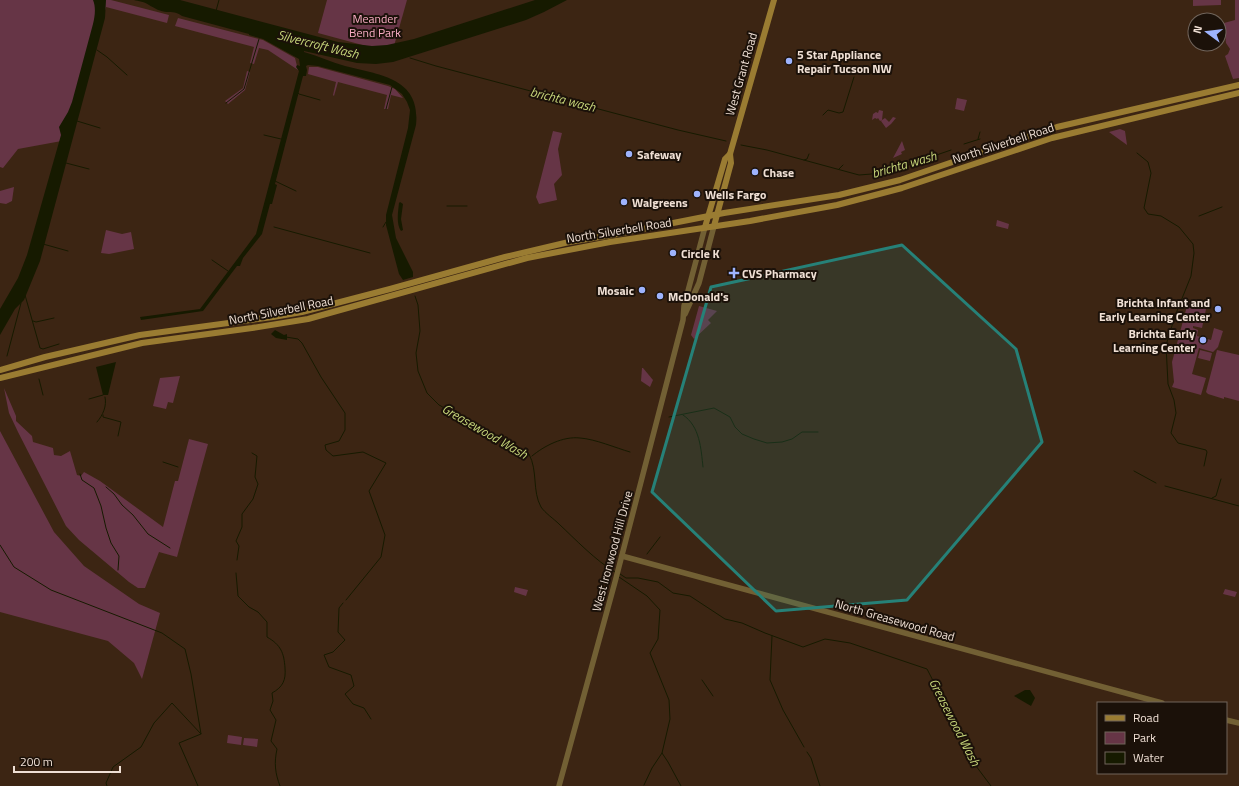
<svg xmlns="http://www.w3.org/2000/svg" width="1239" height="786" viewBox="0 0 1239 786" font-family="'Titillium Web',sans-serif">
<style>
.green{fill:#663546}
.water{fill:#161a00}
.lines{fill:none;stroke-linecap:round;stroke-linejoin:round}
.stream{stroke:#161a00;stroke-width:1}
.tertiary{stroke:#726034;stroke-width:5.5}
.secondary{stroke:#9a7c32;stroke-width:6}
.marked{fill:#268178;fill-opacity:0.2;stroke:#268178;stroke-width:3;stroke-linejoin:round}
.poi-dot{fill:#9eb3fd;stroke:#1b1109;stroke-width:1.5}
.labels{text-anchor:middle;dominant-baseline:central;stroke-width:4;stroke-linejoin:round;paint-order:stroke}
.park-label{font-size:12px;fill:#f9adc5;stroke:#1b1109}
.poi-label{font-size:12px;font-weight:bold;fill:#f0e0d5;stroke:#1b1109;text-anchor:start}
.street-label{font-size:12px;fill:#f0e0d5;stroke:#1b1109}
.water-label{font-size:13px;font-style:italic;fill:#c6d57a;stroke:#1b1109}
</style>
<rect width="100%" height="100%" fill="#3c2513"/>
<!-- green -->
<g class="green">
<polygon points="0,0 111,0 169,15 167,23 106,7 67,140 18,149 3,168 0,167"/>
<polygon points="327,0 407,0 392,53 318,33"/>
<polygon points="1193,0 1221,0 1221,5 1193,6"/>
<polygon points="1235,0 1239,0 1239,78 1233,79 1225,56 1228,54 1230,49 1226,43 1224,23 1235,20"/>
<polygon points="178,18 263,40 295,58 298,70 268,50 259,48 254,64 250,63 254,47 175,26"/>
<polygon points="309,67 318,67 388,86 395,89 403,98 391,95 388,109 384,109 387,95 338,82 334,96 333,95 336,82 308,74"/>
<polygon points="247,71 250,72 245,90 228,104 225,101 243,88"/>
<polygon points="957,98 967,100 964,111 955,109"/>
<polygon points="879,110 883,111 882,120 885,118 889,122 893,117 896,118 891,124 886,128 881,121 882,120 880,121 878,118 877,119 875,118 872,120 873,114 876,112 878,113"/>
<polygon points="1120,129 1125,131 1127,145 1109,132"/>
<polygon points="553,131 562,133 558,149 562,175 554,184 557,200 539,204 536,197"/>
<polygon points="902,141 905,150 901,152 902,154 893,158"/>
<polygon points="14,187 12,201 6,204 0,203 0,191"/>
<polygon points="997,220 1009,224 1008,229 996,226"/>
<polygon points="106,230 122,234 131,232 134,249 109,254 101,253"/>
<polygon points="1191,301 1199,303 1198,307 1206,309 1202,328 1193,326 1193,328 1198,330 1197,336 1211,340 1214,328 1223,331 1218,347 1213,352 1199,348 1192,374 1206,378 1201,395 1172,387 1174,382 1172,362 1187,306"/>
<polygon points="699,306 717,311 708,320 711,323 694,339 691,335"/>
<polygon points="1200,350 1212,353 1210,361 1198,358"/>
<polygon points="1217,350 1239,355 1239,401 1224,397 1224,399 1208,394 1206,392"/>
<polygon points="642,368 643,368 653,380 650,387 641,381"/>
<polygon points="180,376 173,403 168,402 166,409 153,406 160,378"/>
<polygon points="4,388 16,416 16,421 32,436 33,442 53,448 54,455 61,456 70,451 77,475 81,476 84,472 100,481 163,527 175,481 178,481 189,439 208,444 177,557 159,552 145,588 138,588 129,582 79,540 66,526 18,432 9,413"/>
<polygon points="0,431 54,532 84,566 139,604 160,613 142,679 134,663 108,641 0,612"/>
<polygon points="515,587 528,590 526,596 514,592"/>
<polygon points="1225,589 1237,592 1235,597 1223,594"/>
<polygon points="228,735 242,737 241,745 227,743"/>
<polygon points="244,738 258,739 257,747 243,745"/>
</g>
<!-- water -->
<g class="water">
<path d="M93 0H106L105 18 40 261 24 300 15 309 0 335V309L18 278 27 255 61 135 59 127 68 112 72 102 93 24C95 16 96 7 93 0Z"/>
<path d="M134 0H180L338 42 372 46 387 45 414 39 535 0H567L544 12 526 20 393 62 376 64 357 63 304 51V52C318 56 331 62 345 66 380 75 421 78 416 125L392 215 396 238 413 272V277L403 280 399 274 386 225V215L408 128 410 110 407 102 402 94 390 85 318 66 308 65 306 66 307 70 306 76H303L275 184 277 185 272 204H270L262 234 243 258 240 266H237L203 311 141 320 140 317 200 309 256 234 299 71 296 67 297 65 300 66 299 59 263 39 249 35V34L182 16C177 12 172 12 167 12 161 12 154 8 149 5 145 2 138 1 134 0Z"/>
<path d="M400 202 403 204 401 219 403 230 401 231C396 224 398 212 399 203Z"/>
<polygon points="275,330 284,335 287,334 287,340 276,338 271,334"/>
<polygon points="116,362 108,395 103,395 96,367"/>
<polygon points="1025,690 1030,690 1035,698 1031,706 1014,696"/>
</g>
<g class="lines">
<!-- stream -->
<g class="stream">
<polyline points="216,11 219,0"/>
<polyline points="97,50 107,57 127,75"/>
<polyline points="410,58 436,66 678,130 726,141"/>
<polyline points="298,93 299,94 320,100"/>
<polyline points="226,103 244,89 259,39"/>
<polyline points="386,109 392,87"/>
<polyline points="823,115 828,110 839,113 843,112 854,77"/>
<polyline points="77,121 100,128"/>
<polyline points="264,135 281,139"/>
<polyline points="978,139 980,132"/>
<polyline points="964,144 980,139"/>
<path d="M741 145 767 150 859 175C891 174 921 160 951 150"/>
<polyline points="1137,153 1148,162 1151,173 1144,208 1148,214 1161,216 1179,227 1193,244 1194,253 1191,276 1175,316 1166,345 1168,384 1174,400 1176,413 1171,433 1178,443 1206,450 1207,452 1204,466"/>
<polyline points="804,160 807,159 809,154"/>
<polyline points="66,163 89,169"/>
<polyline points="839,169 843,165"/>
<polyline points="275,181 296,191"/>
<polyline points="447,206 467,206"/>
<polyline points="1199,216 1222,207"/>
<polyline points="274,227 370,253"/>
<polyline points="383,227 386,222"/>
<polyline points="43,244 68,251"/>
<polyline points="212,260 228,271"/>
<polyline points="25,295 40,348 43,349 59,344"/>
<path d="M415 296 418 305 420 331 416 353 418 371 427 393 439 405 529 454C538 471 532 491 541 507 545 513 554 519 559 524 575 539 596 561 615 572"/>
<polyline points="33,321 36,322 54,318"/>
<polyline points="286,337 298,339 302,343 321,377 345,413 345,430 339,441 325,445 326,450 333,456 363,452 386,463 369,491 385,535 381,557 346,600"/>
<polyline points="7,356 21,303"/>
<polyline points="39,379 43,395"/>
<polyline points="89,399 103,395"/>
<polyline points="103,415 103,417 121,422 118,436"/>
<path d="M683 415C700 426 701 449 703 467"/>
<polyline points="669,417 714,408 730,417 735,427 742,434 754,439 767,443 782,442 792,439 802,432 818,432"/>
<path d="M97 422C103 415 107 406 105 397"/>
<path d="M532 456C544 446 563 436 580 438 595 439 616 448 630 452"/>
<polyline points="163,462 178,467"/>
<polyline points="1134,471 1156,483"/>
<polyline points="80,474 82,480 94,488 101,506 106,528 111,543 119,556 118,570"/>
<polyline points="1165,486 1239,506"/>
<polyline points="106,487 114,494 122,505 133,515 148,534 170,548"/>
<polyline points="1212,498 1216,496 1221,479"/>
<polyline points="0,545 14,567 51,590 162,633 185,649 191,674 201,734 172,703 154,723 141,747 113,767 106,783 107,786"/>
<polyline points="647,554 660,537"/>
<polyline points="237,560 239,546 236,541 242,527 242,514 253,499 258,484 255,477 257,456 252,453"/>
<path d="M236 573 238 596 249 607 258 612 267 622V637C281 645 284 653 285 668 286 680 283 687 272 693L273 701 270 710 276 720 271 741 277 749C274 763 275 773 280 786"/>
<polyline points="620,574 626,578 638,578 658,582 673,593 690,596 725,619 742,623 765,633 803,647 825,639 850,643 927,669 957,727 973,762 991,786"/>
<polyline points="619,577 647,596 660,610 658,639 650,653 669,700 670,719 662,753 668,762 681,786"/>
<polyline points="343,603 339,608 338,632 345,640 333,652 324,655 329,667 351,675 354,686 345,694 353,704 364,708 371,719"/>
<polyline points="772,636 770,680 783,710 804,747"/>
<polyline points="702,680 713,696"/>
<polyline points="807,752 811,758 820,786"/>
<polyline points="644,785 652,768 662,753"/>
<polyline points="198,786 179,743 201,734"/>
</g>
<!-- tertiary -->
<g class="tertiary">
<polyline points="685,314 699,283 714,226"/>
<polyline points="622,556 1162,703"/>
<polyline points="1226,720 1239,723"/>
<polyline points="559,786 615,582 683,320 684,306 705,227"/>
</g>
<!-- secondary -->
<g class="secondary">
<polyline points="714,226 731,163 730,154 774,0"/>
<polyline points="705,227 725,159 730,154"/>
<polyline points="0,370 45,357 140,335 273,317 302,312 390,289 505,257 569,242 612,235 724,213 839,195 900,180 1017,140 1057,127 1239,85"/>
<polyline points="0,378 142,343 252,328 308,319 527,258 610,242 750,221 837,205 902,188 1052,138 1239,93"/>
</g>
</g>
<!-- marked area -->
<path class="marked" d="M902 245 1016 349 1042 442 907 600 776 611 652 492 711 287Z"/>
<!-- markers -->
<g class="poi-dot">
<circle cx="789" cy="61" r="4"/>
<circle cx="629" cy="154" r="4"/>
<circle cx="755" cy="172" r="4"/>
<circle cx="697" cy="194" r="4"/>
<circle cx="624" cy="202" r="4"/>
<circle cx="673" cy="253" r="4"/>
<path d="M732 267h4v4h4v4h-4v4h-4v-4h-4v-4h4z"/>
<circle cx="642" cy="290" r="4"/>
<circle cx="660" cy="296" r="4"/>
<circle cx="1218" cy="309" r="4"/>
<circle cx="1203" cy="340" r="4"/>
</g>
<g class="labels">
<!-- park labels -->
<g class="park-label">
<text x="375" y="18">Meander<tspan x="375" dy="14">Bend Park</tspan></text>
</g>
<!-- poi labels -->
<g class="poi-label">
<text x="797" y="54">5 Star Appliance<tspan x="797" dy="14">Repair Tucson NW</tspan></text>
<text x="637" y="154">Safeway</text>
<text x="763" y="172">Chase</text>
<text x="705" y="194">Wells Fargo</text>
<text x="632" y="202">Walgreens</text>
<text x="681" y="253">Circle K</text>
<text x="742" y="273">CVS Pharmacy</text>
<text x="634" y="290" text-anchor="end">Mosaic</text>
<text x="668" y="296">McDonald's</text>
<text x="1210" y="302" text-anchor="end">Brichta Infant and<tspan x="1210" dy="14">Early Learning Center</tspan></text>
<text x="1195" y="333" text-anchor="end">Brichta Early<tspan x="1195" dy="14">Learning Center</tspan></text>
</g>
<!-- street labels -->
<g class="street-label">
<text transform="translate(741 74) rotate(-74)">West Grant Road</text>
<text transform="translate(1003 143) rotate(-18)">North Silverbell Road</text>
<text transform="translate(619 230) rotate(-9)">North Silverbell Road</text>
<text transform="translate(281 310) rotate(-11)">North Silverbell Road</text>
<text transform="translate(612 551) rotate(-75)">West Ironwood Hill Drive</text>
<text transform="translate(895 620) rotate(16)">North Greasewood Road</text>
</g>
<!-- water labels -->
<g class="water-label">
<text transform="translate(318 44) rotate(14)">Silvercroft Wash</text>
<text transform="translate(563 99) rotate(14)">brichta wash</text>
<text transform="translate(904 164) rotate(-16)">brichta wash</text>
<text transform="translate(485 431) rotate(30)">Greasewood Wash</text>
<text transform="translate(955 722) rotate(63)">Greasewood Wash</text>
</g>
</g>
<!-- legend -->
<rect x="1097" y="702" width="130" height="72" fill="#1b1109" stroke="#70645b"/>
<rect x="1105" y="715" width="20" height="6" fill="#9a7c32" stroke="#70645b"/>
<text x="1133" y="722" font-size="12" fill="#f0e0d5">Road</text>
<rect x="1105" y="732" width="20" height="12" fill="#663546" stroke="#70645b"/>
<text x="1133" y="742" font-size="12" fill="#f0e0d5">Park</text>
<rect x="1105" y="752" width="20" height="12" fill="#161a00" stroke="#70645b"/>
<text x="1133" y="762" font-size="12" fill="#f0e0d5">Water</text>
<!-- north arrow -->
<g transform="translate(1207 32) rotate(285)"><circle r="19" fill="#1b1109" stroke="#70645b"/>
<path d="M0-3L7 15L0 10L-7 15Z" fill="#9eb3fd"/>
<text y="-6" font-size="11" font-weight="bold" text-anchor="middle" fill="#f0e0d5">N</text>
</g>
<!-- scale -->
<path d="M14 766v6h106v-6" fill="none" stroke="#f0e0d5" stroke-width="2"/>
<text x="20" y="766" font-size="12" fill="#f0e0d5" stroke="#1b1109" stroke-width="3" paint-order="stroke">200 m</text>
</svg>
